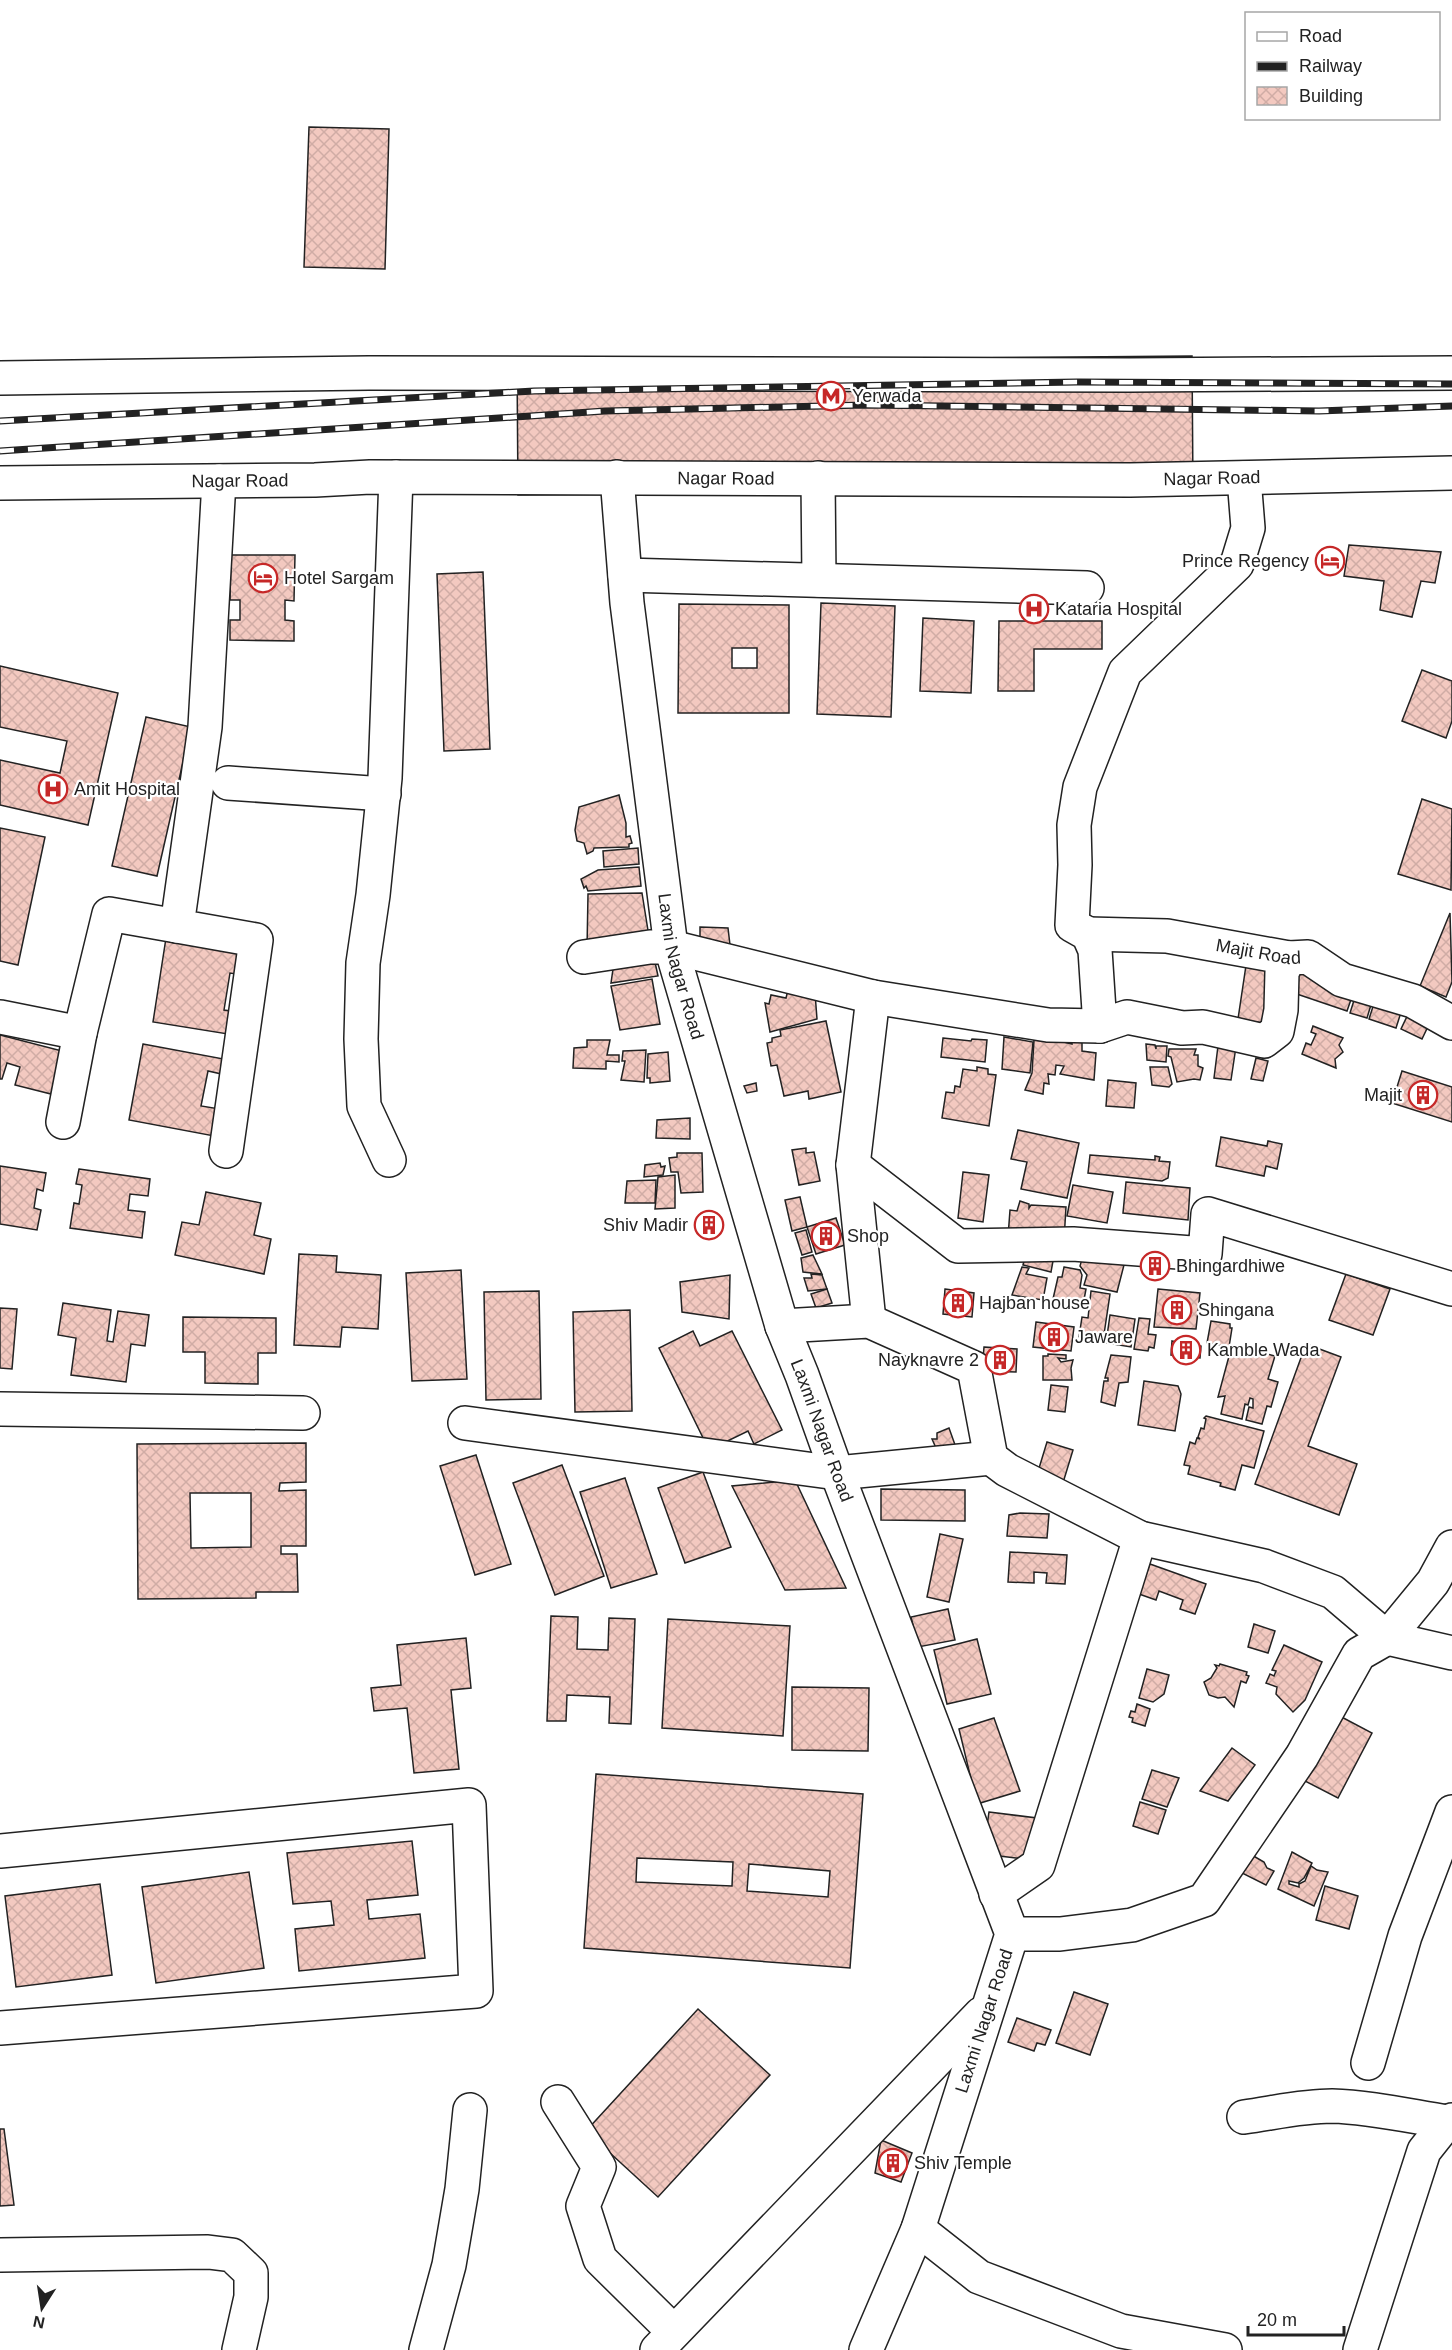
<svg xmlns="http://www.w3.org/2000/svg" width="1452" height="2350" viewBox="0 0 1452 2350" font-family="Helvetica,sans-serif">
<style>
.building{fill:url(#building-cross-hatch);stroke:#222;stroke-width:1.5;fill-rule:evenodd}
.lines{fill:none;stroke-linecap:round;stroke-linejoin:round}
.minor-casing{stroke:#222;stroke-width:36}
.highway-casing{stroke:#222;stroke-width:36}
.minor{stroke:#fff;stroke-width:33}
.highway{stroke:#fff;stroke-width:33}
.rail-casing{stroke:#222;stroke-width:7}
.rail{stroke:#fff;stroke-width:4.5;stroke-dasharray:14;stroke-linecap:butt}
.labels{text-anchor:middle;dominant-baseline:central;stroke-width:4.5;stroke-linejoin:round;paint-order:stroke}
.poi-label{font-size:18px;fill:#222;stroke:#fff;text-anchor:start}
.street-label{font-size:18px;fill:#222;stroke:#fff}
</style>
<defs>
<pattern id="building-cross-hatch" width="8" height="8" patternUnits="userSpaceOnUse" patternTransform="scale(1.5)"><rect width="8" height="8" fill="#f3c9c0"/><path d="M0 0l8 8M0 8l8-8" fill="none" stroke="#d0aca5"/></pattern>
</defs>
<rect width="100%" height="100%" fill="#fff"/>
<!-- building -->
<g class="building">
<polygon points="309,127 389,129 385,269 304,267"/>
<polygon points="1192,356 1193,490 518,495 517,362"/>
<polygon points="1349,545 1441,552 1435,583 1421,581 1412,617 1380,610 1384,581 1344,576"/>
<polygon points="231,555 295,555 294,601 285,600 285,620 294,621 294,641 230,640 230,620 240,620 240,600 230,600"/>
<polygon points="483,572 490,749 444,751 437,574"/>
<polygon points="821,603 895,606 891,717 817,714"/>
<path d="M679 604 789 605V713H678ZM732 648H757V668H732Z"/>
<polygon points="923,618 974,621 971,693 920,691"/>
<polygon points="999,621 1102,621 1102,649 1034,649 1034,691 998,691"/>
<polygon points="0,666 118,693 88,825 0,805 0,760 60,773 67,741 0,727"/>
<polygon points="1422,670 1452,681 1452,721 1446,738 1402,721"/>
<polygon points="146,717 191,727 157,876 112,866"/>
<polygon points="619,795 626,823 626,837 630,836 632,843 629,844 629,847 594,848 593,851 587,854 584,843 577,841 575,830 579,807"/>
<polygon points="1422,799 1452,809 1451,890 1398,874"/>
<polygon points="0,828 45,837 18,965 0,961"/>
<polygon points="638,848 639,864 604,867 603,851"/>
<polygon points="639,867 641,886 588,891 586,886 584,888 581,879 598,870"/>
<polygon points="642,893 650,943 587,949 588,894"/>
<polygon points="1450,913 1452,982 1446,997 1420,986"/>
<polygon points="700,927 728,928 730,945 700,946"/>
<polygon points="166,938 247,951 243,975 230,973 224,1010 237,1012 234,1035 153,1022"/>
<polygon points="1248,952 1279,957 1268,1024 1238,1019"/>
<polygon points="653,953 658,976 611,983 615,955"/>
<polygon points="1292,969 1354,991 1347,1011 1285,990"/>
<polygon points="652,979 660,1024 620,1030 611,986"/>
<polygon points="788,990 815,993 817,1019 770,1032 765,1003 769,1004 771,995 786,998"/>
<polygon points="1356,994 1373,998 1367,1018 1350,1013"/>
<polygon points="1377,994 1403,1006 1396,1028 1369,1019"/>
<polygon points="1411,1008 1432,1018 1422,1039 1401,1029"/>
<polygon points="826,1021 841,1092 809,1099 808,1091 784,1096 777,1065 771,1066 767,1043 772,1042 772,1038 781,1036 780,1030"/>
<polygon points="1313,1026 1343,1038 1339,1045 1343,1052 1335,1059 1336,1068 1302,1054 1306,1043 1311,1045 1316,1034 1311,1032"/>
<polygon points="0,1035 62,1051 51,1094 15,1085 20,1067 7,1063 2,1079 0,1079"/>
<polygon points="1004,1037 1033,1042 1030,1073 1002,1069"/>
<polygon points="1072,1037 1082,1043 1082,1051 1096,1053 1094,1080 1060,1074 1064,1066 1056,1065 1055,1075 1048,1074 1049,1084 1044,1083 1043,1094 1025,1090 1032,1073 1034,1040 1050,1042 1051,1039 1072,1044"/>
<polygon points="943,1038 971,1041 972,1039 987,1040 985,1062 941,1057"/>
<polygon points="1219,1038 1237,1040 1231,1080 1214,1078"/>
<polygon points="587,1040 610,1040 607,1055 619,1055 619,1062 606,1061 606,1069 573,1068 574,1048 587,1047"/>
<polygon points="143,1044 229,1060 226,1075 208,1071 201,1106 220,1109 214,1136 129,1120"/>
<polygon points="1146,1044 1155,1045 1156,1049 1156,1046 1167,1046 1166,1062 1147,1060"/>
<polygon points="1169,1049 1196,1049 1194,1055 1198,1055 1198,1066 1203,1068 1200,1080 1194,1079 1177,1082 1171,1057 1168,1056"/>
<polygon points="646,1050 644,1082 621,1080 625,1061 622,1061 623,1051"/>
<polygon points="668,1052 670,1081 650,1083 650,1078 647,1078 648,1054"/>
<polygon points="1256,1058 1268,1061 1263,1081 1251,1079"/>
<polygon points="977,1067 988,1069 988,1074 996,1075 989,1126 942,1118 946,1092 954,1093 955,1086 960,1087 963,1069 977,1071"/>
<polygon points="1150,1067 1168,1067 1172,1084 1169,1087 1152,1085"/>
<polygon points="1402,1071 1452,1087 1452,1122 1392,1103"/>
<polygon points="1108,1080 1136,1083 1134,1108 1106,1106"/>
<polygon points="756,1083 757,1091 747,1093 744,1086"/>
<polygon points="690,1118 690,1139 656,1138 657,1120"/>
<polygon points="1018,1130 1079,1143 1067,1198 1021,1189 1027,1162 1011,1159"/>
<polygon points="1221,1137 1267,1146 1268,1141 1282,1144 1277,1169 1266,1166 1264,1176 1216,1166"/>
<polygon points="806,1148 806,1153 814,1152 820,1181 799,1185 792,1150"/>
<polygon points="677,1153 702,1153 703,1192 681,1193 678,1172 671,1172 669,1158 677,1157"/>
<polygon points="1090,1155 1155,1160 1155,1156 1160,1157 1159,1161 1170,1162 1168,1178 1162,1181 1088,1173"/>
<polygon points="660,1163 661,1167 665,1166 663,1175 644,1177 645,1165"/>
<polygon points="0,1166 46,1173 43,1191 37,1189 34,1208 41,1210 37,1230 0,1224"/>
<polygon points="79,1169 150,1179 148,1196 130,1194 128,1210 145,1212 142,1238 70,1228 74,1203 79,1204 82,1185 76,1184"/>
<polygon points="963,1172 989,1175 983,1222 958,1218"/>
<polygon points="675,1175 675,1208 655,1209 658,1177"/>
<polygon points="656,1180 655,1203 625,1203 627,1181"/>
<polygon points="1126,1182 1190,1188 1188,1220 1123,1213"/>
<polygon points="1073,1185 1113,1192 1107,1223 1067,1216"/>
<polygon points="206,1192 261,1203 254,1235 271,1239 264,1274 175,1255 182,1222 199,1225"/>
<polygon points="800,1197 807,1227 792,1231 785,1200"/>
<polygon points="1020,1201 1029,1204 1029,1208 1031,1205 1066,1207 1064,1240 1008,1237 1010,1210 1017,1211"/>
<polygon points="711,1216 715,1233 707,1234 703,1218"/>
<polygon points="836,1218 845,1245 816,1254 807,1227"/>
<polygon points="806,1230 812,1252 802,1255 795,1233"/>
<polygon points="1027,1248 1055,1250 1051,1272 1023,1265"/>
<polygon points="1084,1252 1124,1265 1117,1292 1084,1285 1087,1275 1080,1266"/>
<polygon points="299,1254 337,1256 336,1272 381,1275 378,1329 342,1327 340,1347 294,1345"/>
<polygon points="1149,1254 1166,1257 1162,1278 1145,1275"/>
<polygon points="813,1255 822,1274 803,1272 801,1258"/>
<polygon points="1022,1267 1029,1268 1026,1274 1047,1278 1043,1300 1012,1295"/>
<polygon points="1064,1267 1080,1270 1082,1275 1080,1288 1086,1289 1083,1305 1053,1299 1058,1277 1062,1277"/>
<polygon points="461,1270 467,1379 412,1381 406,1273"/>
<polygon points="811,1274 822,1275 827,1289 808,1291 804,1278 812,1278"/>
<polygon points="1346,1274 1390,1289 1373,1335 1329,1320"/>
<polygon points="730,1275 729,1319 682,1312 680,1282"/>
<polygon points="827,1289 832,1303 816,1308 811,1294"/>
<polygon points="945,1289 974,1293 972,1317 943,1314"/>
<polygon points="1158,1289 1200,1293 1196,1329 1154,1327"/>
<polygon points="539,1291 541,1399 486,1400 484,1292"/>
<polygon points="1091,1291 1110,1294 1103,1341 1079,1337 1082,1317 1088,1318"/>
<polygon points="63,1303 111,1310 107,1341 113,1342 118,1311 149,1315 145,1346 131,1344 126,1382 71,1375 76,1338 58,1335"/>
<polygon points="0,1308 17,1309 12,1369 0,1368"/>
<polygon points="630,1310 632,1411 575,1412 573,1312"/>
<polygon points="1110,1315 1135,1319 1131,1347 1106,1343"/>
<polygon points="183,1317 276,1318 276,1353 258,1353 258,1384 205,1383 205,1352 183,1352"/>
<polygon points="1139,1318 1150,1319 1148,1334 1156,1335 1154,1348 1149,1347 1148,1351 1134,1349"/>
<polygon points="1211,1321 1230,1324 1230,1328 1232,1328 1229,1347 1207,1343"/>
<polygon points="1036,1322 1074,1327 1071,1351 1033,1347"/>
<polygon points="693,1331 700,1346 732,1331 782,1430 754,1444 748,1431 709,1450 659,1348"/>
<polygon points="1172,1341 1201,1346 1200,1358 1171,1355"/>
<polygon points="1306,1344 1341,1357 1308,1446 1357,1464 1339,1515 1255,1484"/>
<polygon points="1232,1345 1275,1356 1268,1379 1278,1382 1271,1407 1267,1406 1262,1424 1246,1420 1249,1407 1253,1408 1253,1399 1250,1398 1248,1405 1245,1404 1242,1419 1221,1414 1225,1396 1218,1397"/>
<polygon points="984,1347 1017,1349 1016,1372 982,1371"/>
<polygon points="1048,1354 1066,1355 1066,1359 1058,1358 1061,1362 1073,1360 1071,1368 1072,1380 1043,1380 1043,1356 1048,1356"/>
<polygon points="1111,1355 1131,1357 1128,1382 1119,1383 1115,1406 1101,1402 1104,1381 1108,1381 1108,1378 1105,1378"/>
<polygon points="1144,1381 1178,1386 1181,1394 1175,1431 1138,1425"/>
<polygon points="1051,1385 1068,1387 1065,1412 1048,1410"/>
<polygon points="1206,1416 1264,1431 1254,1468 1242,1465 1235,1490 1220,1486 1221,1483 1188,1474 1190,1466 1184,1465 1190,1442 1195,1444 1197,1438 1200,1439 1198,1437 1201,1428 1204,1429 1206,1419 1204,1418"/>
<polygon points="949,1428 959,1456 936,1448 932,1439 937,1439 937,1433"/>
<polygon points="1047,1442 1073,1450 1062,1486 1036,1478"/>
<path d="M306 1443V1482L280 1483 279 1491 306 1490V1546H281V1554H297L298 1592H256V1598L138 1599 137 1444ZM190 1493H251V1547L191 1548Z"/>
<polygon points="476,1455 511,1564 475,1575 440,1466"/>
<polygon points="562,1465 604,1576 555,1595 513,1483"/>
<polygon points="703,1472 731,1547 685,1563 658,1488"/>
<polygon points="625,1478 657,1574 611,1588 580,1492"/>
<polygon points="795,1480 846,1588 785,1590 732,1486"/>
<polygon points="881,1489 965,1490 965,1521 881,1520"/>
<polygon points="1020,1513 1049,1514 1047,1538 1007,1536 1009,1515"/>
<polygon points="940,1534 963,1539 949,1602 927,1597"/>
<polygon points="1010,1552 1067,1555 1065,1584 1046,1583 1047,1573 1034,1572 1034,1583 1008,1582"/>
<polygon points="1150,1564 1206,1584 1195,1614 1180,1609 1183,1600 1159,1591 1156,1600 1139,1594"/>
<polygon points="948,1609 955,1640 918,1647 911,1617"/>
<polygon points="551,1616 578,1617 577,1649 608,1650 609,1618 635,1619 631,1724 609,1723 610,1697 567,1695 566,1721 547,1721"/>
<polygon points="668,1619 790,1626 783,1736 662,1728"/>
<polygon points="1254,1624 1275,1631 1268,1653 1248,1647"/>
<polygon points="466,1638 471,1688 451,1690 459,1769 414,1773 407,1708 374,1711 371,1688 401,1685 397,1645"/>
<polygon points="977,1639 991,1694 947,1704 934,1650"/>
<polygon points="1284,1645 1322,1662 1305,1700 1293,1712 1276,1694 1277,1687 1266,1683 1270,1674 1274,1676 1276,1671 1272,1670"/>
<polygon points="1220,1664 1247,1672 1246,1675 1249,1676 1246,1683 1241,1681 1234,1707 1225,1697 1218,1698 1209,1695 1204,1682 1211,1678 1217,1668 1215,1665 1219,1666"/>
<polygon points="1147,1669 1169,1675 1164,1694 1153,1702 1139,1698"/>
<polygon points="792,1687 869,1688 868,1751 792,1750"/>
<polygon points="1137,1704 1150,1709 1145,1726 1132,1722 1133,1718 1129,1717 1131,1711 1135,1712"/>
<polygon points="1334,1713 1372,1733 1338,1798 1301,1779"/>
<polygon points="994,1718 1020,1791 977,1804 959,1729"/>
<polygon points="1232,1748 1255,1765 1228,1801 1200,1791"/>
<polygon points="1152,1770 1179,1778 1167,1807 1142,1799"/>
<path d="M596 1774 863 1794 850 1968 584 1948ZM637 1858 733 1862 732 1886 636 1882ZM749 1864 830 1871 828 1897 747 1891Z"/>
<polygon points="1140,1802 1166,1810 1158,1834 1133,1826"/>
<polygon points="989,1812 1037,1818 1032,1860 983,1854"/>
<polygon points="412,1841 418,1895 367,1900 369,1919 420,1914 425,1958 299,1971 295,1929 334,1925 331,1901 293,1904 287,1853"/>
<polygon points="1292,1852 1312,1863 1304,1878 1298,1883 1289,1881 1289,1884 1299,1887 1299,1884 1305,1881 1311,1866 1317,1870 1328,1872 1314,1906 1278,1889"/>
<polygon points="1250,1854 1264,1862 1267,1868 1274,1871 1266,1885 1240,1872"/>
<polygon points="249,1872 264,1968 156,1983 142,1887"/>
<polygon points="100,1884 112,1975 16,1987 5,1896"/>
<polygon points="1325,1886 1358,1896 1349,1929 1316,1920"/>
<polygon points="1074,1992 1108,2004 1090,2055 1056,2043"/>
<polygon points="698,2009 770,2075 658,2197 586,2131"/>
<polygon points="1017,2018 1051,2030 1045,2045 1037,2043 1034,2051 1008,2042"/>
<polygon points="0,2129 4,2129 14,2205 0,2206"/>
<polygon points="881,2140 912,2153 901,2182 875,2173"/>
</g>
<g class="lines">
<!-- minor casing -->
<g class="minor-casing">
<g id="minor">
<path id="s1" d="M617 477 627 603 671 947 782 1326 802 1375 837 1473 1012 1934 918 2229 866 2350"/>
<polyline points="818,478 819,580"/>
<polyline points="219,481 205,727 177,926 256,940 226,1151"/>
<polyline points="625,575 1087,588"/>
<polyline points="228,783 384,794"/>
<path id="s2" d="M1088 934 1167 936 1289 958 1308 957 1342 980 1413 1001 1452 1023"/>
<polyline points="584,957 650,947 671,947 873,997 1048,1025 1100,1026 1127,1017 1182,1028 1203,1027 1264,1041 1277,1031 1281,1010 1282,972 1289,958"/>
<polyline points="0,1017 80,1033"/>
<polyline points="1100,1026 1095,950 1088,934 1072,925 1075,865 1074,825 1080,787 1125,672 1237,564 1248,528 1244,478"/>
<polyline points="63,1122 80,1033 109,914 177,926"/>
<polyline points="389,1160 364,1106 361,1039 363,963 373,895 385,778 396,477"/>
<polyline points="853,1165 958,1246 1073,1244 1205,1254 1208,1214 1452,1289"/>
<polyline points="869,1321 853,1165 873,997"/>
<polyline points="782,1326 869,1321 974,1368 991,1458 1007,1470 1140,1538 1264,1566 1333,1592 1387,1638 1452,1653"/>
<polyline points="0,1409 303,1413"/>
<polyline points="465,1423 837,1473 991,1458"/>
<polyline points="0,1851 469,1805 476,1991 0,2028"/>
<polyline points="996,1894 1038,1865 1140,1538"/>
<polyline points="1012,1934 1060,1934 1132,1925 1204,1900 1302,1756 1359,1654 1387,1638 1433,1582 1452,1547"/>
<polyline points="1368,2063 1405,1936 1452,1812"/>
<polyline points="558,2102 599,2167 583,2206 600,2259 673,2331"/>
<path d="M1244 2117C1273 2113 1302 2106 1332 2106 1370 2107 1409 2116 1447 2122"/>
<polyline points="918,2229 979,2277 1121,2331 1225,2350"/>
<polyline points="0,2255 208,2252 232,2255 251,2273 251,2297 239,2350"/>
<polyline points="426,2350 449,2265 462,2189 470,2110"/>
<polyline points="657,2350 981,2014"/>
<polyline points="1360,2350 1424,2151 1447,2122 1452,2120"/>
</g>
</g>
<!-- highway casing -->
<g class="highway-casing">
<g id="highway">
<polyline points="0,378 369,373 1129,375 1452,373"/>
<path id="s3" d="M0 483 315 480 370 477 1130 480 1452 473"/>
</g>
</g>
<!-- minor -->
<use href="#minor" class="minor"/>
<!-- highway -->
<use href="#highway" class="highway"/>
<!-- rail casing -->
<g class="rail-casing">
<g id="rail">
<polyline points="0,421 534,391 1077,382 1452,384"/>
<polyline points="0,451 605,411 865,405 1319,411 1452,406"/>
</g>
</g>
<!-- rail -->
<use href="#rail" class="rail"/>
</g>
<!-- icons -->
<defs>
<g id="metro-ring" transform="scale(1.5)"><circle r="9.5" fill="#fff" stroke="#c62828" stroke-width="1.5"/><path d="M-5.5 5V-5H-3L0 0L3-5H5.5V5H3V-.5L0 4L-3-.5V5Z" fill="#c62828"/></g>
<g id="hotel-ring" transform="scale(1.5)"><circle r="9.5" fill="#fff" stroke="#c62828" stroke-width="1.5"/><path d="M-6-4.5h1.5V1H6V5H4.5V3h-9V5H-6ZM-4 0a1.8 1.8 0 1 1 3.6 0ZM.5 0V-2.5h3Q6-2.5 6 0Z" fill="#c62828"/></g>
<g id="hospital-ring" transform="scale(1.5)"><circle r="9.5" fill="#fff" stroke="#c62828" stroke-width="1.5"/><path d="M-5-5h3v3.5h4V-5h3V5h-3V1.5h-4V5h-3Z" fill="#c62828"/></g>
<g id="building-ring" transform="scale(1.5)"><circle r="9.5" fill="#fff" stroke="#c62828" stroke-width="1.5"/><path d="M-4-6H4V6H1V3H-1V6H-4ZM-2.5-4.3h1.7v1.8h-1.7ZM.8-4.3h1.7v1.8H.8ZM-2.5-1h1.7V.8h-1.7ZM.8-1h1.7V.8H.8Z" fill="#c62828"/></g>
</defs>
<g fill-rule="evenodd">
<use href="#metro-ring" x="831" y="396"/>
<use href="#hotel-ring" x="1330" y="561"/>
<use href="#hotel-ring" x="263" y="578"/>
<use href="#hospital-ring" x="1034" y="609"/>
<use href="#hospital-ring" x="53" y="789"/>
<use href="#building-ring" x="1423" y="1095"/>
<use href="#building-ring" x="709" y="1225"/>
<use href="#building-ring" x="826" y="1236"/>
<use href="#building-ring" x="1155" y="1266"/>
<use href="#building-ring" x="958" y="1303"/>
<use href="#building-ring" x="1177" y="1310"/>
<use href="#building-ring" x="1054" y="1337"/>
<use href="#building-ring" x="1186" y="1350"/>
<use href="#building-ring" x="1000" y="1360"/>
<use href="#building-ring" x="893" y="2163"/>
</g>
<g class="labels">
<!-- poi labels -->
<g class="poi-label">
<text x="852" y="396">Yerwada</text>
<text x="1309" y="561" text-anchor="end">Prince Regency</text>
<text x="284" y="578">Hotel Sargam</text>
<text x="1055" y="609">Kataria Hospital</text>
<text x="74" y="789">Amit Hospital</text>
<text x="1402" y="1095" text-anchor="end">Majit</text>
<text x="688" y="1225" text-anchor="end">Shiv Madir</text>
<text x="847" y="1236">Shop</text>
<text x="1176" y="1266">Bhingardhiwe</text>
<text x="979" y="1303">Hajban house</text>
<text x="1198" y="1310">Shingana</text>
<text x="1075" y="1337">Jaware</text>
<text x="1207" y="1350">Kamble Wada</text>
<text x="979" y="1360" text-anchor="end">Nayknavre 2</text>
<text x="914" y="2163">Shiv Temple</text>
</g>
<!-- street labels -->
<g class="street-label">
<text stroke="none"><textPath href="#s3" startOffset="726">Nagar Road</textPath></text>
<text stroke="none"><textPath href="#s3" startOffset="1212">Nagar Road</textPath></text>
<text stroke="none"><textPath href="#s3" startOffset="240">Nagar Road</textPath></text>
<text stroke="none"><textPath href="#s2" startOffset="172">Majit Road</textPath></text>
<text stroke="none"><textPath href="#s1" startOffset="494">Laxmi Nagar Road</textPath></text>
<text stroke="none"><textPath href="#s1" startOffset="980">Laxmi Nagar Road</textPath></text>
<text transform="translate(984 2021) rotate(-72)">Laxmi Nagar Road</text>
</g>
</g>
<!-- legend -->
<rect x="1245" y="12" width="195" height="108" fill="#ffffff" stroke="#a7a7a7" stroke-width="1.5"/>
<rect x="1257" y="32" width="30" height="9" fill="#ffffff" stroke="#a7a7a7" stroke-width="1.5"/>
<text x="1299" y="42" font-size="18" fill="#222222">Road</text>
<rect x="1257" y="62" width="30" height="9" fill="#222222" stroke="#a7a7a7" stroke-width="1.5"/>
<text x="1299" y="72" font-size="18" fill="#222222">Railway</text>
<rect x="1257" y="87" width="30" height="18" fill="url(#building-cross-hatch)" stroke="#a7a7a7" stroke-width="1.5"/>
<text x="1299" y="102" font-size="18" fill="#222222">Building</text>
<!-- north arrow -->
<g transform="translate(42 2308) rotate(192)" stroke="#ffffff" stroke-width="4.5" paint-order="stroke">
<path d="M0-4.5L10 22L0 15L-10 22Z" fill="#222222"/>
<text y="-9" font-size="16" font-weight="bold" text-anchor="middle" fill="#222222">N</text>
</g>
<!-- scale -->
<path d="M1248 2326v9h96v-9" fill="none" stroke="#222222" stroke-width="3"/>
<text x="1257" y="2326" font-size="18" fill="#222222" stroke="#ffffff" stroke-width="4.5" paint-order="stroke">20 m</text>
</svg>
